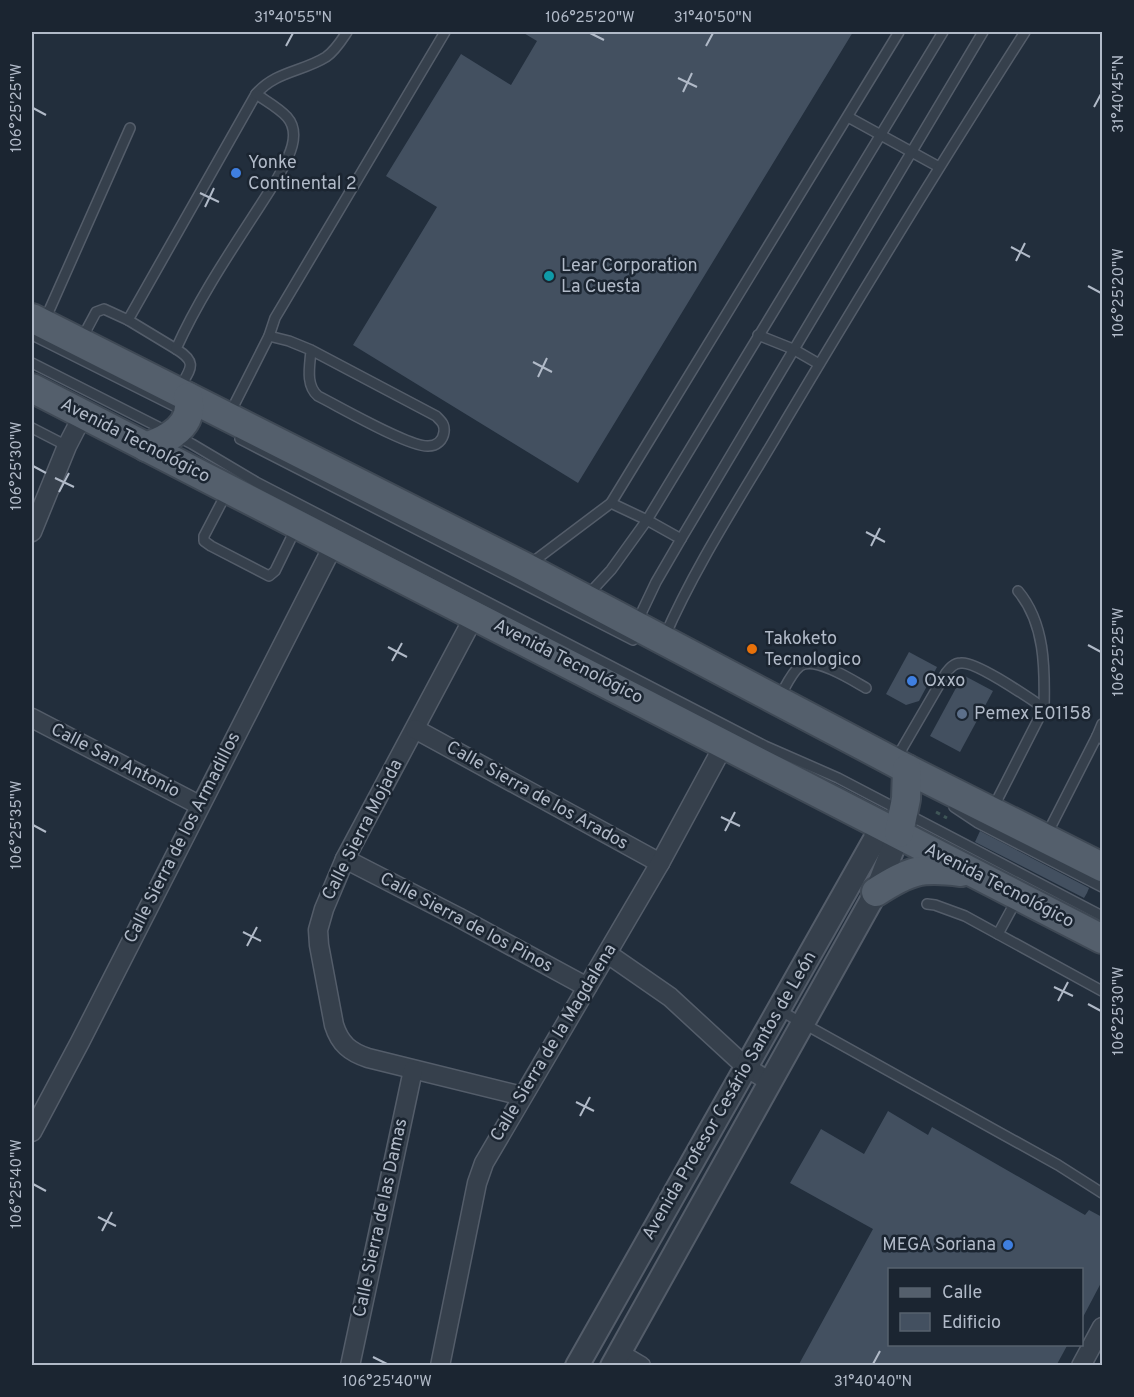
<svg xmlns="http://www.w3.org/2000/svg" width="1134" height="1397" viewBox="0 0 1134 1397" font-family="Overpass,sans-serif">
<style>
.building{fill:#435060}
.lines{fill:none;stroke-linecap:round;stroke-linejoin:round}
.service-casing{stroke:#545d6a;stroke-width:12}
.minor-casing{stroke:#545d6a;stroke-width:21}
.tertiary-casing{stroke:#545d6a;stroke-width:26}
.primary-casing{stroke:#3f4955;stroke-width:32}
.path{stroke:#3f5657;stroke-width:3;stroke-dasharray:4.5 4.5;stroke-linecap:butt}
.service{stroke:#36404c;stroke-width:9}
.minor{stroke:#36404c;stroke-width:18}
.tertiary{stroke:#36404c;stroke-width:22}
.primary{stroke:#545f6c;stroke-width:28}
.ticks{fill:none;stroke:#b1bac8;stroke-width:2}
.shop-dot{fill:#3f7fe0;stroke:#1b2531;stroke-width:2}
.culture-dot{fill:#0f9aa8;stroke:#1b2531;stroke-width:2}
.food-dot{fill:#e8710a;stroke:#1b2531;stroke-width:2}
.service-dot{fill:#5c6f8a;stroke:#1b2531;stroke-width:2}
.labels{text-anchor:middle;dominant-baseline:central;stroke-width:5;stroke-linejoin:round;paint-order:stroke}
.poi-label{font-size:18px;fill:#b1bac8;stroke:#1b2531;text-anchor:start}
.street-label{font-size:18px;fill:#b1bac8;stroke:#1b2531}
.neatline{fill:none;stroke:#b1bac8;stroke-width:2}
.ticks-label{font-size:15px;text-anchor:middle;fill:#b1bac8}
</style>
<rect width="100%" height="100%" fill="#222e3c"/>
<!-- building -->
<g class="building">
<polygon points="522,32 853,32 578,483 353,345 437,207 386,176 461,54 511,85 537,41"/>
<polygon points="909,652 937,667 919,701 906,705 886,694"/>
<polygon points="963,675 993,691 960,752 930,736"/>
<polygon points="980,831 1089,888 1087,893 1084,898 975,842"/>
<polygon points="888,1111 928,1135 932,1127 1085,1215 1089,1210 1102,1217 1102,1281 1082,1319 1082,1270 890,1270 890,1344 1068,1344 1056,1366 798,1366 873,1229 790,1183 821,1129 864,1154"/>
</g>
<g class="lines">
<!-- service casing -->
<g class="service-casing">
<g id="service">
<polyline points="848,117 939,167"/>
<path d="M128 320 256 94C276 71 302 72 326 57 335 51 341 41 347 32"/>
<polyline points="44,322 130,128"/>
<polyline points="32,335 184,411"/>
<polyline points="758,335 793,349 819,364"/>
<path d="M269 336 289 341 311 350 436 416C441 421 445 424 444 432 443 440 437 446 428 446 409 447 340 407 318 396 305 385 310 365 311 350"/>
<polyline points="81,340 96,312 104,309 128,320 176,349"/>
<polyline points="32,363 192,444 256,482 765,746 838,778 1102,916"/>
<path d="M179 389C190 369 199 363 176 349 203 289 242 235 277 179 286 162 303 135 287 117 279 108 266 101 256 94"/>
<polyline points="230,413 269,336 275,318 445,32"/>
<polyline points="32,428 67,446"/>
<polyline points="240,439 633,640"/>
<polyline points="227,492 204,536 204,541 211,546 269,576 275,571 296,528"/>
<polyline points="611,503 647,520 681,539 656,582 637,622"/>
<polyline points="681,539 983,32"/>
<polyline points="530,564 611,503 899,32"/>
<path d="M1018 591C1045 623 1045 668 1044 708"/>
<polyline points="586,597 611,570 647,520 943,32"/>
<path d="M664 638C697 562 744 492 786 420 864 289 943 160 1025 32"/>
<path d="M779 698C785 688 791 673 800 666 815 656 852 680 866 688"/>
<polyline points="1097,736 1102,724"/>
<path d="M896 759 946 673C950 668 954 663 961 663 976 661 1029 698 1044 708L992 810"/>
<polyline points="954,807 978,823 1102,887"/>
<polyline points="1046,836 1097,736 1102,739"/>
<polyline points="927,904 935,905 965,916 1102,991"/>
<polyline points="998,934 1017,899"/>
<polyline points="779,1010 1058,1165 1102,1193"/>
</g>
</g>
<!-- minor casing -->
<g class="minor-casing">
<g id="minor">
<polyline points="32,532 67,446 83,415"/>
<path d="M475 615 345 859 324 909 318 930 319 945 334 1025C340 1044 350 1052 368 1058L522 1096"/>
<polyline points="32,718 199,805"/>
<polyline points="415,729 660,863"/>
<polyline points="345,859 458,917 587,987"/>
<polyline points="608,954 670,997 746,1067 770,1082"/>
<polyline points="32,1132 80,1042 334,544"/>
<polyline points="619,1353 641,1366"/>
<polyline points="350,1366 413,1070"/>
<polyline points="440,1366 477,1183 484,1163 660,863 725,743"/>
<polyline points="1081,1366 1102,1327"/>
</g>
</g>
<!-- tertiary casing -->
<g class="tertiary-casing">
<g id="tertiary">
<polyline points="577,1366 883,825"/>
<polyline points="612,1366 876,892 899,833"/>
</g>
</g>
<!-- primary casing -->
<g class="primary-casing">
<g id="primary">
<polyline points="32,318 525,567 907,769 1102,867"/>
<polyline points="32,388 1102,939"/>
<path d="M146 447C168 439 195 426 188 397"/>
<polyline points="899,833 906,799 907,769"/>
<path d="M876 892C910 870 921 867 961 872"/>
</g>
</g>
<!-- path -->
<polyline class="path" points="936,812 947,818"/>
<!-- service -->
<use href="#service" class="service"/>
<!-- minor -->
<use href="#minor" class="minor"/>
<!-- tertiary -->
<use href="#tertiary" class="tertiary"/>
<!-- primary -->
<use href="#primary" class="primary"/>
</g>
<!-- ticks -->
<path class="ticks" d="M590 33 604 40M286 46 293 33M706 46 713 33M678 78 697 87M683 92 692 73M1094 107 1101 94M33 108 46 115M200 193 219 202M205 207 214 188M1011 247 1030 257M1016 261 1025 243M1088 286 1101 293M533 362 552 372M538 377 547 358M33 466 46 473M55 478 74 487M59 492 69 473M866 532 885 542M871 546 880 528M1088 645 1101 652M388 647 407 657M392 661 402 643M721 817 740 826M33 825 46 832M725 831 735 812M243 932 261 941M247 946 257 927M1054 987 1073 996M1058 1001 1068 982M1088 1004 1101 1011M576 1102 594 1111M580 1116 590 1097M33 1184 46 1191M98 1217 116 1226M102 1231 112 1212M373 1357 387 1364M873 1364 880 1351"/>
<!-- markers -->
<g class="shop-dot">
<circle cx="236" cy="173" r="6"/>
<circle cx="912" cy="681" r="6"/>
<circle cx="1008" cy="1245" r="6"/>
</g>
<circle class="culture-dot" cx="549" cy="276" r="6"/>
<circle class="food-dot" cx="752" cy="649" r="6"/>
<circle class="service-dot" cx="962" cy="714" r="6"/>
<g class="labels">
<!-- poi labels -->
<g class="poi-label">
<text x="248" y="163">Yonke<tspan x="248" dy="21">Continental 2</tspan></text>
<text x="561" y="266">Lear Corporation<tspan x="561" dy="21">La Cuesta</tspan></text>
<text x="764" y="639">Takoketo<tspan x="764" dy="21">Tecnologico</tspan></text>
<text x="924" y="681">Oxxo</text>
<text x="974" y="714">Pemex E01158</text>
<text x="996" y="1245" text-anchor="end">MEGA Soriana</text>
</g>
<!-- street labels -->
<g class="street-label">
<text transform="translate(135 441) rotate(27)">Avenida Tecnológico</text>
<text transform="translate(568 662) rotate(27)">Avenida Tecnológico</text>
<text transform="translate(115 761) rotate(27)">Calle San Antonio</text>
<text transform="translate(537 796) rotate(29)">Calle Sierra de los Arados</text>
<text transform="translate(363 830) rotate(-63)">Calle Sierra Mojada</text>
<text transform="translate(183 838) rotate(-63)">Calle Sierra de los Armadillos</text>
<text transform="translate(999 886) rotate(27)">Avenida Tecnológico</text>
<text transform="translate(466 923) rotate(28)">Calle Sierra de los Pinos</text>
<text transform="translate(554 1043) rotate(-59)">Calle Sierra de la Magdalena</text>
<text transform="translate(730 1096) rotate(-60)">Avenida Profesor Cesário Santos de León</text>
<text transform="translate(381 1218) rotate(-78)">Calle Sierra de las Damas</text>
</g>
</g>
<!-- border -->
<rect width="1134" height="1397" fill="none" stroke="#1b2531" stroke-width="66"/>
<!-- legend -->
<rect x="888" y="1268" width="195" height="78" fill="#1b2531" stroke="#57616d" stroke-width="1.5"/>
<rect x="900" y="1288" width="30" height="9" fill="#545f6c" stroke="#57616d" stroke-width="1.5"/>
<text x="942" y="1298" font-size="18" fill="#b1bac8">Calle</text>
<rect x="900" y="1313" width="30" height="18" fill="#435060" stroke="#57616d" stroke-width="1.5"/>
<text x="942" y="1328" font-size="18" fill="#b1bac8">Edificio</text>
<rect x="33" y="33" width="1068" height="1331" class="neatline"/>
<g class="ticks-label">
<text x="293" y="22">31°40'55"N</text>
<text x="590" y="22">106°25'20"W</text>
<text x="713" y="22">31°40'50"N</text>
<text transform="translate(1118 94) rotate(-90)" y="5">31°40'45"N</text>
<text transform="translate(16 108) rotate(-90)" y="5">106°25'25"W</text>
<text transform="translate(1118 293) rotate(-90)" y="5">106°25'20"W</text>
<text transform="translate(16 466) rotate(-90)" y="5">106°25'30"W</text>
<text transform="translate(1118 652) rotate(-90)" y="5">106°25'25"W</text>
<text transform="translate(16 825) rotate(-90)" y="5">106°25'35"W</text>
<text transform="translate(1118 1011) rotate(-90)" y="5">106°25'30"W</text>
<text transform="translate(16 1184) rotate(-90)" y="5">106°25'40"W</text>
<text x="387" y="1386">106°25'40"W</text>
<text x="873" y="1386">31°40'40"N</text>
</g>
</svg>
